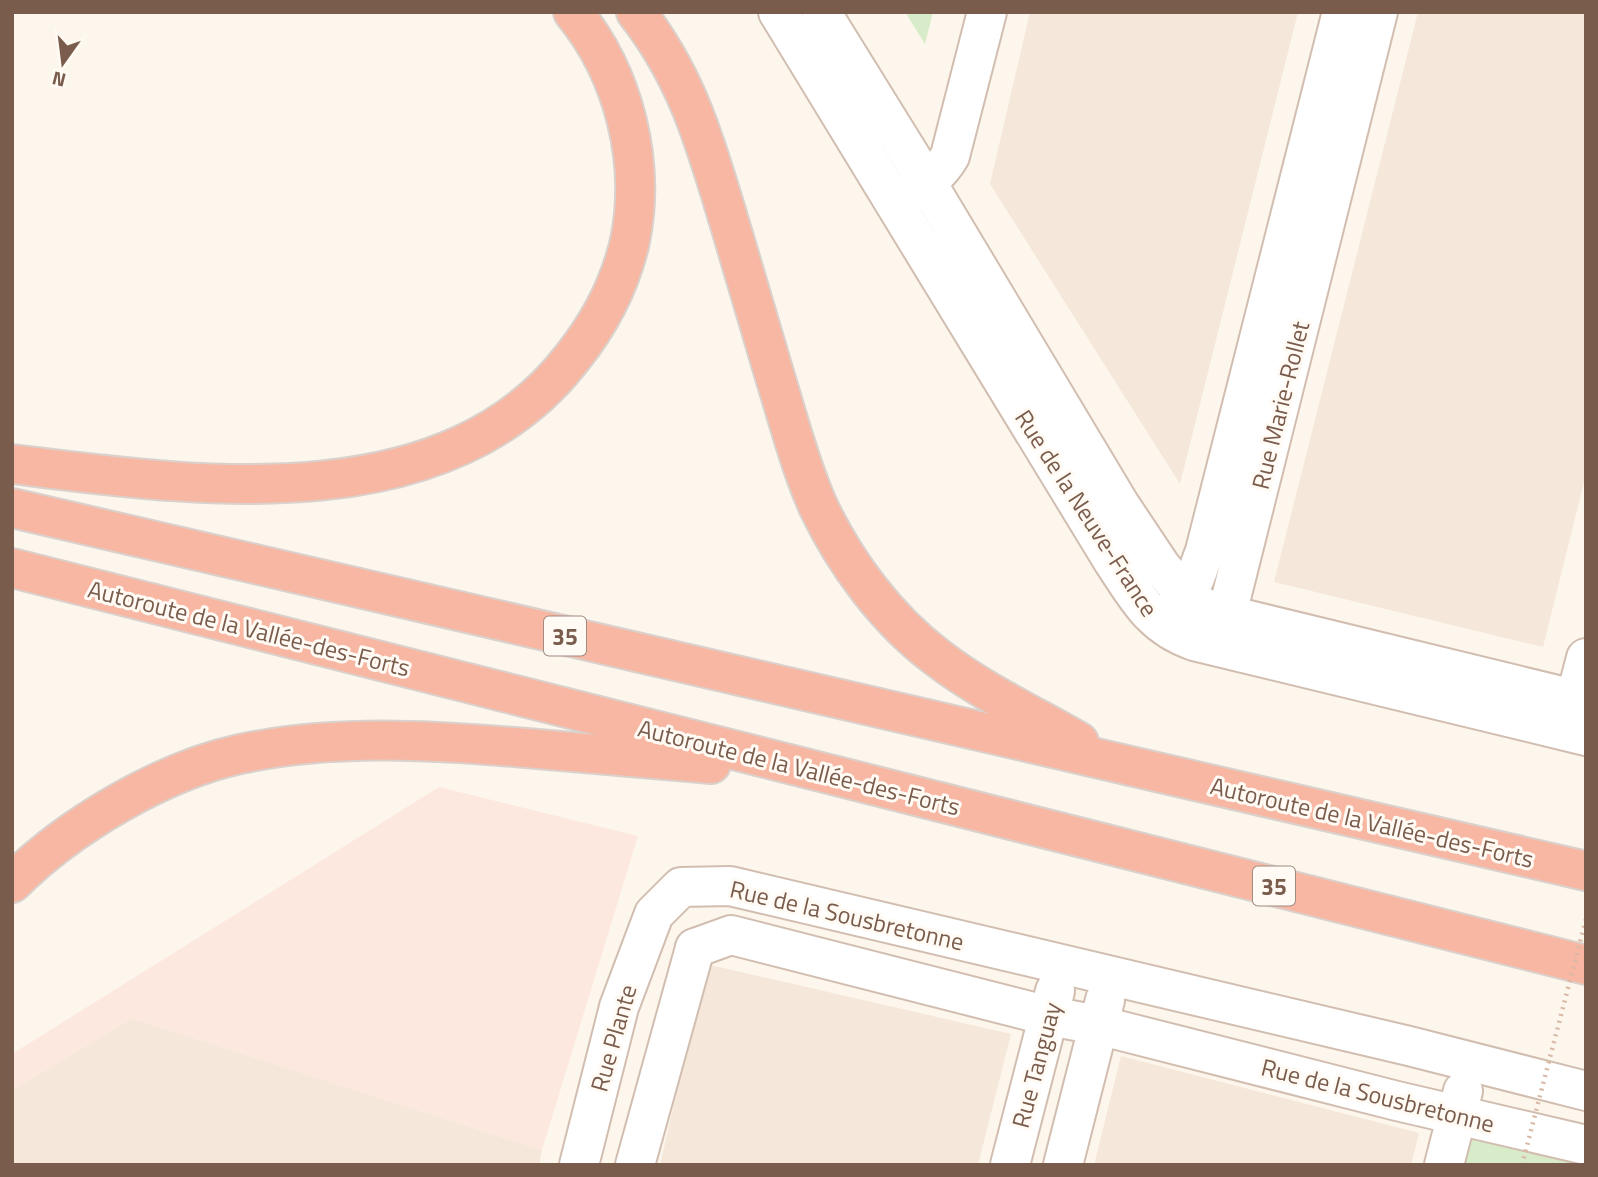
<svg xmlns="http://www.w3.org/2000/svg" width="1598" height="1177" viewBox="0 0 1598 1177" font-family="'Titillium Web',sans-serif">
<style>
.residential{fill:#f5e8da}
.commercial{fill:#fde8e0}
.green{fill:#d8ecc9}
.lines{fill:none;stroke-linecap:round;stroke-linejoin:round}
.minor-casing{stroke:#d1beb0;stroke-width:42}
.highway-casing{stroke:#dad1cd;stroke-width:42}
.minor{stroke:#fff;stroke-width:38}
.highway{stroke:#f7b7a3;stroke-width:38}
.path-bridge{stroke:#d9b8a5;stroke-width:4.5;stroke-dasharray:2 5;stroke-linecap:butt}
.labels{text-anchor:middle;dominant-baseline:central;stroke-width:6;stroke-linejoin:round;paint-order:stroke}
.shield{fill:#fffaf3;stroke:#a28b7f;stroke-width:2}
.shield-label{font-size:23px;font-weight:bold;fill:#7a5c4d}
.street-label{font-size:24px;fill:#7a5c4d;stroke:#fffaf3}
</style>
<rect width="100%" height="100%" fill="#fdf6ec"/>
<!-- residential -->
<g class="residential">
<polygon points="1030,12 1298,12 1180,484 990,184"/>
<polygon points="1418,12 1586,12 1586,474 1543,647 1274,582"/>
<polygon points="706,964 1011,1034 978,1165 660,1165"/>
<polygon points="132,1018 542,1150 539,1165 12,1165 12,1090"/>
<polygon points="1121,1056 1419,1133 1411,1165 1094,1165"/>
</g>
<!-- commercial -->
<polygon class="commercial" points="439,787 638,836 542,1150 132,1018 12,1090 12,1054"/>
<!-- green -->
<g class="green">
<polygon points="905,12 933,12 925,44"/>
<polygon points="1458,1117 1586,1148 1586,1165 1446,1165"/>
</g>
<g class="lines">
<!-- minor casing -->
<g class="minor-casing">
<g id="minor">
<path d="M778 12 1113 561C1137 597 1151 626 1194 641L1586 736"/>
<polyline points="821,12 927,183 1120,505 1160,565 1172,580 1194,601 1205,608 1228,615 1586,702"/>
<path d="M906 196C924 185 939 175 950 156L987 12"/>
<polyline points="1170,613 1195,578 1205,551 1342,12"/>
<polyline points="1221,638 1378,12"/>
<polyline points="1569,723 1586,658"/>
<polyline points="695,948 731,935 1049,1016 1098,1025 1397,1101 1586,1145"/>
<polyline points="579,1165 619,1007 654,914 681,887 730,886 1409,1046 1586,1091"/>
<polyline points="635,1165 695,948"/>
<polyline points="1010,1165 1055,991"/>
<polyline points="1063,1165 1105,1000"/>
<polyline points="1444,1165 1463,1091"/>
</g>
</g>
<!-- highway casing -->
<g class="highway-casing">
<g id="highway">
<path d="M636 12C689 79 707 149 731 228 746 279 761 330 776 380 789 422 800 465 818 506 845 563 887 620 938 658 981 691 1032 715 1079 742"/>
<path d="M12 464C193 486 444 524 572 358 600 323 620 285 630 241 646 162 624 74 573 12"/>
<polyline points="12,508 1586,871"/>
<polyline points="12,568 1586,965"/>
<path d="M12 883C69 826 162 771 240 754 334 734 431 740 526 748 587 753 649 759 711 764"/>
</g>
</g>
<!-- minor -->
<use href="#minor" class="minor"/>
<!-- highway -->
<use href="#highway" class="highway"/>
<!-- path-bridge -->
<polyline class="path-bridge" points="1522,1165 1586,919"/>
</g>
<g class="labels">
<!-- shield labels -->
<g class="shield">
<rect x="544" y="616.5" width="42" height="39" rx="5"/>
<rect x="1253" y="866.5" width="42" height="39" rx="5"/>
</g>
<g class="shield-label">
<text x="565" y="636">35</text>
<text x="1274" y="886">35</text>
</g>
<!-- street labels -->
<g class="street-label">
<text transform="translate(1280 405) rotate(-76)">Rue Marie-Rollet</text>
<text transform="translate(1087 513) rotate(57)">Rue de la Neuve-France</text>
<text transform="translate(249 628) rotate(14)">Autoroute de la Vallée-des-Forts</text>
<text transform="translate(799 767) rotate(14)">Autoroute de la Vallée-des-Forts</text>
<text transform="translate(1372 822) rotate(13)">Autoroute de la Vallée-des-Forts</text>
<text transform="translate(847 915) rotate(13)">Rue de la Sousbretonne</text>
<text transform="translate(613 1038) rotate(-74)">Rue Plante</text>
<text transform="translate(1036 1065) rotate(-75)">Rue Tanguay</text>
<text transform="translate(1378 1095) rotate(14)">Rue de la Sousbretonne</text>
</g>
</g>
<!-- border -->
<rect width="1598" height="1177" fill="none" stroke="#7a5c4d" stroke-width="28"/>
<!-- north arrow -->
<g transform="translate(63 63) rotate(194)" stroke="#fffaf3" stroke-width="5" paint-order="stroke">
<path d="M0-5L12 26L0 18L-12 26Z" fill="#7a5c4d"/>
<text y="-10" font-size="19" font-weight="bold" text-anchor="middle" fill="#7a5c4d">N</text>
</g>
</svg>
